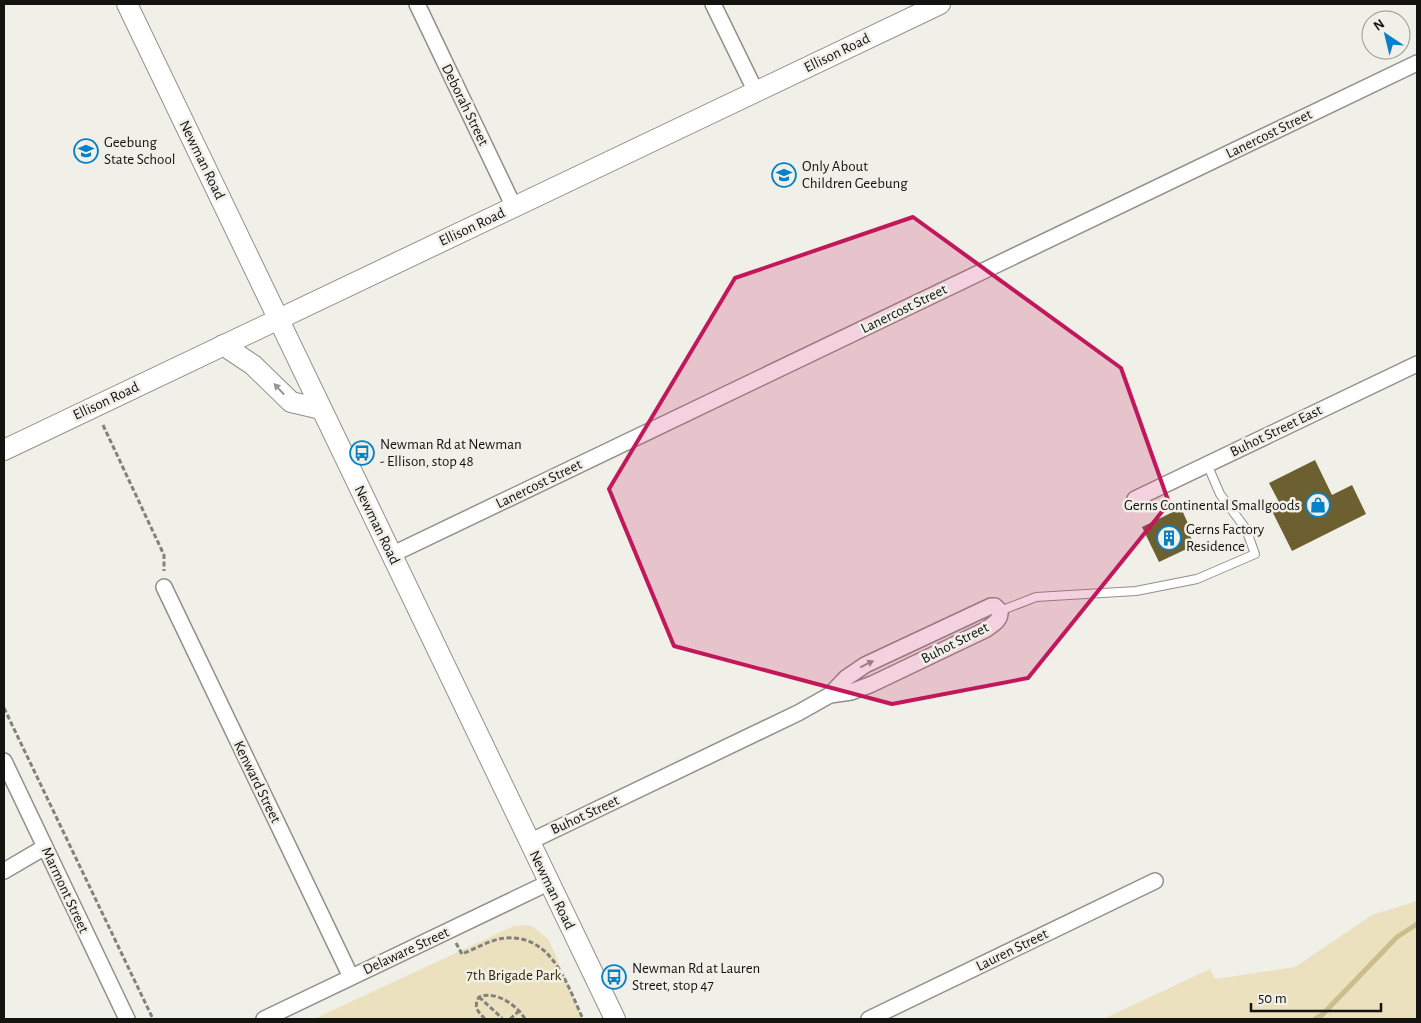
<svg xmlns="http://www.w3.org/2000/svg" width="1421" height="1023" viewBox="0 0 1421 1023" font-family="'Alegreya Sans',sans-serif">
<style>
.green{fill:#ebe1bf}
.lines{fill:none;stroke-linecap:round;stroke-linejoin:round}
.stream{stroke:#cbbe8c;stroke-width:5}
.building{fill:#6c6031}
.lane-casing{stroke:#92908a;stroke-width:10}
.street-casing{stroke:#92908a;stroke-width:18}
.secondary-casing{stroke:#92908a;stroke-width:22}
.path{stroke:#82817c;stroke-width:3;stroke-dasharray:5 2.5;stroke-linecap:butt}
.lane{stroke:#fff;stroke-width:8}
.street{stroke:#fff;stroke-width:15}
.secondary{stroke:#fff;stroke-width:20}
.oneway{fill:#959593}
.marked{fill:#c2185b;fill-opacity:0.2;stroke:#c2185b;stroke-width:4;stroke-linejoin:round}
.labels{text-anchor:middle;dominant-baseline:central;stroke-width:5;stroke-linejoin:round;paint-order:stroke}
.street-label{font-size:15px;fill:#131310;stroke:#f0efe8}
.poi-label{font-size:15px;fill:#131310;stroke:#f0efe8;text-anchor:start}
.park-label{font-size:15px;fill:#352b01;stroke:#f0efe8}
</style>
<rect width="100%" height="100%" fill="#f0efe8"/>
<!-- green -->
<g class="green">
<polygon points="1417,901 1417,1019 1103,1019 1210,969 1215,979 1295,967 1372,915"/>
<polygon points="524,925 532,926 549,940 583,1019 314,1019 514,926"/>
</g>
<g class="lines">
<!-- stream -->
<polyline class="stream" points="1315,1019 1322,1015 1397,937 1417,924"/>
</g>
<!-- building -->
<g class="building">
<polygon points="1315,460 1332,495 1352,485 1366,514 1292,551 1270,507 1279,502 1269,483"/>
<polygon points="1181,508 1190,528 1187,530 1195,545 1159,562 1142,527"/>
</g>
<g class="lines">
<!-- lane casing -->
<g class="lane-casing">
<polyline id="lane" points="1000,611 1036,597 1136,591 1197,579 1255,554 1246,529 1220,494 1207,464"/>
</g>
<!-- street casing -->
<g class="street-casing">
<g id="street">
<polyline points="417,4 514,207"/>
<polyline points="713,4 756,92"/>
<polyline points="1135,499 1417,364"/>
<polyline points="391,555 1417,63"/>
<polyline points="164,587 351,977"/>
<polyline points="4,761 127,1019"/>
<path d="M529 842 798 713 830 695 846 678 865 665 991 606H995L1000 611C1001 621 992 625 985 630L872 684 851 692 830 695"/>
<polyline points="4,871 45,847"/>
<polyline points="264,1019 548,883"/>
<polyline points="869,1019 1155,881"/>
</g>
</g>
<!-- secondary casing -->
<g class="secondary-casing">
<g id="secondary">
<polyline points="127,4 615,1019"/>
<polyline points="223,345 253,365 291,402 321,409"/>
<polyline points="4,450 940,4"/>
</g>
</g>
<!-- path -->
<g class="path">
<polyline points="103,425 164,555 164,571"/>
<polyline points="4,708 153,1019"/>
<path d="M456 943 462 954C475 949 491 939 506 938 553 935 567 985 583 1019"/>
<polyline points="479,997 502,1018"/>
<path d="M485 1019C478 1012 473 1007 479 997 495 990 517 1005 525 1019"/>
<polyline points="510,1019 519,1011"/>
</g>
<!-- lane -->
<use href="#lane" class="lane"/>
<!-- street -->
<use href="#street" class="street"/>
<!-- secondary -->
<use href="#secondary" class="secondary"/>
</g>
<!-- one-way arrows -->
<defs><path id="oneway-solid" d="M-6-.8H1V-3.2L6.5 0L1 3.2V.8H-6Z" transform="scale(1.25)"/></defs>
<g class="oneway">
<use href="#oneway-solid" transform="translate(279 389) rotate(-133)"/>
<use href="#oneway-solid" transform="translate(867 664) rotate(-26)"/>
</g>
<!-- marked area -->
<path class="marked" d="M913 217 1121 368 1169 503 1028 678 892 704 674 646 609 489 735 278Z"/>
<!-- icons -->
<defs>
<g id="school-ring" transform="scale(1.25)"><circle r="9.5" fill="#f0efe8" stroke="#0581ca" stroke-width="1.5"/><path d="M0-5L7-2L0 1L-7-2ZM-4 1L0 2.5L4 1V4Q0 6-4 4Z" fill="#0581ca"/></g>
<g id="bus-ring" transform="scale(1.25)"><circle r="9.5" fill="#f0efe8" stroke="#0581ca" stroke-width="1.5"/><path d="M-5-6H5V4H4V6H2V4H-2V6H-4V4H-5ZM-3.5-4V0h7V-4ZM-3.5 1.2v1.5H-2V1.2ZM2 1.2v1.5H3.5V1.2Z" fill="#0581ca"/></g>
<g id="shop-ring" transform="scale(1.25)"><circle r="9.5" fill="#f0efe8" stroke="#0581ca" stroke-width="1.5"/><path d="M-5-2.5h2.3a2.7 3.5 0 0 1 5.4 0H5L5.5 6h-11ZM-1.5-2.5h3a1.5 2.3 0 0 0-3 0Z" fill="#0581ca"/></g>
<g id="building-ring" transform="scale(1.25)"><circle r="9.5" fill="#f0efe8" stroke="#0581ca" stroke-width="1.5"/><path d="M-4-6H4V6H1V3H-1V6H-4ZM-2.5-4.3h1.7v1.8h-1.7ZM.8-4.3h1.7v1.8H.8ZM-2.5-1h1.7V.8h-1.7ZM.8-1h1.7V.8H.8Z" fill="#0581ca"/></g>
</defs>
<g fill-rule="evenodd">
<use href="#school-ring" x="86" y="151"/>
<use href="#school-ring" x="784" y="175"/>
<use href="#bus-ring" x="362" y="453"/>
<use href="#shop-ring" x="1318" y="505"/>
<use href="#building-ring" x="1169" y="538"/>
<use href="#bus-ring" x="614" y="977"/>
</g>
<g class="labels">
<!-- street labels -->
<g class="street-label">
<text transform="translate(837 53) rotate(-26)">Ellison Road</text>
<text transform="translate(465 105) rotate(64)">Deborah Street</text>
<text transform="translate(1269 134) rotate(-26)">Lanercost Street</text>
<text transform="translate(202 160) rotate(64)">Newman Road</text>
<text transform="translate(472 227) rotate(-25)">Ellison Road</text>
<text transform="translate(904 309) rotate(-26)">Lanercost Street</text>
<text transform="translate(106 401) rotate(-25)">Ellison Road</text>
<text transform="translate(1276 431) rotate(-26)">Buhot Street East</text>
<text transform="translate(539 484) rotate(-26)">Lanercost Street</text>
<text transform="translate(377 525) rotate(64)">Newman Road</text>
<text transform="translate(955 643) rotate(-27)">Buhot Street</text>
<text transform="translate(257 782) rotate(64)">Kenward Street</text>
<text transform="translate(585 815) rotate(-25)">Buhot Street</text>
<text transform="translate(65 890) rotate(65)">Marmont Street</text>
<text transform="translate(552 890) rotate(64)">Newman Road</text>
<text transform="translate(1012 950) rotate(-26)">Lauren Street</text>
<text transform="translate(406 951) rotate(-25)">Delaware Street</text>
</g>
<!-- poi labels -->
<g class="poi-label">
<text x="104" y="142">Geebung<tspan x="104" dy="17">State School</tspan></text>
<text x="802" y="166">Only About<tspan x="802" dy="17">Children Geebung</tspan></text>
<text x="380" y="444">Newman Rd at Newman<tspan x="380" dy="17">- Ellison, stop 48</tspan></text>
<text x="1300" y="505" text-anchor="end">Gerns Continental Smallgoods</text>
<text x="1186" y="529">Gerns Factory<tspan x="1186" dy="17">Residence</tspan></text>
<text x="632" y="968">Newman Rd at Lauren<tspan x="632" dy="17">Street, stop 47</tspan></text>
</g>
<!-- park labels -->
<g class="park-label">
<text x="514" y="975">7th Brigade Park</text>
</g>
</g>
<!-- border -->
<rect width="1421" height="1023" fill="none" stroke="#131310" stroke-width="10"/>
<!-- north arrow -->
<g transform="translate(1386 35) rotate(325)"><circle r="24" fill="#f0efe8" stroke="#989792"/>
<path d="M0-4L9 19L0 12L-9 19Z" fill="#0581ca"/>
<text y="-8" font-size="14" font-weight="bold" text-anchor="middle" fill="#131310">N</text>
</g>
<!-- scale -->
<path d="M1251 1003v8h130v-8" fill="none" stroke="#131310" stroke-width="2.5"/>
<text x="1258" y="1003" font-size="15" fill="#131310" stroke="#f0efe8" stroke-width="4" paint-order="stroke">50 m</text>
</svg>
